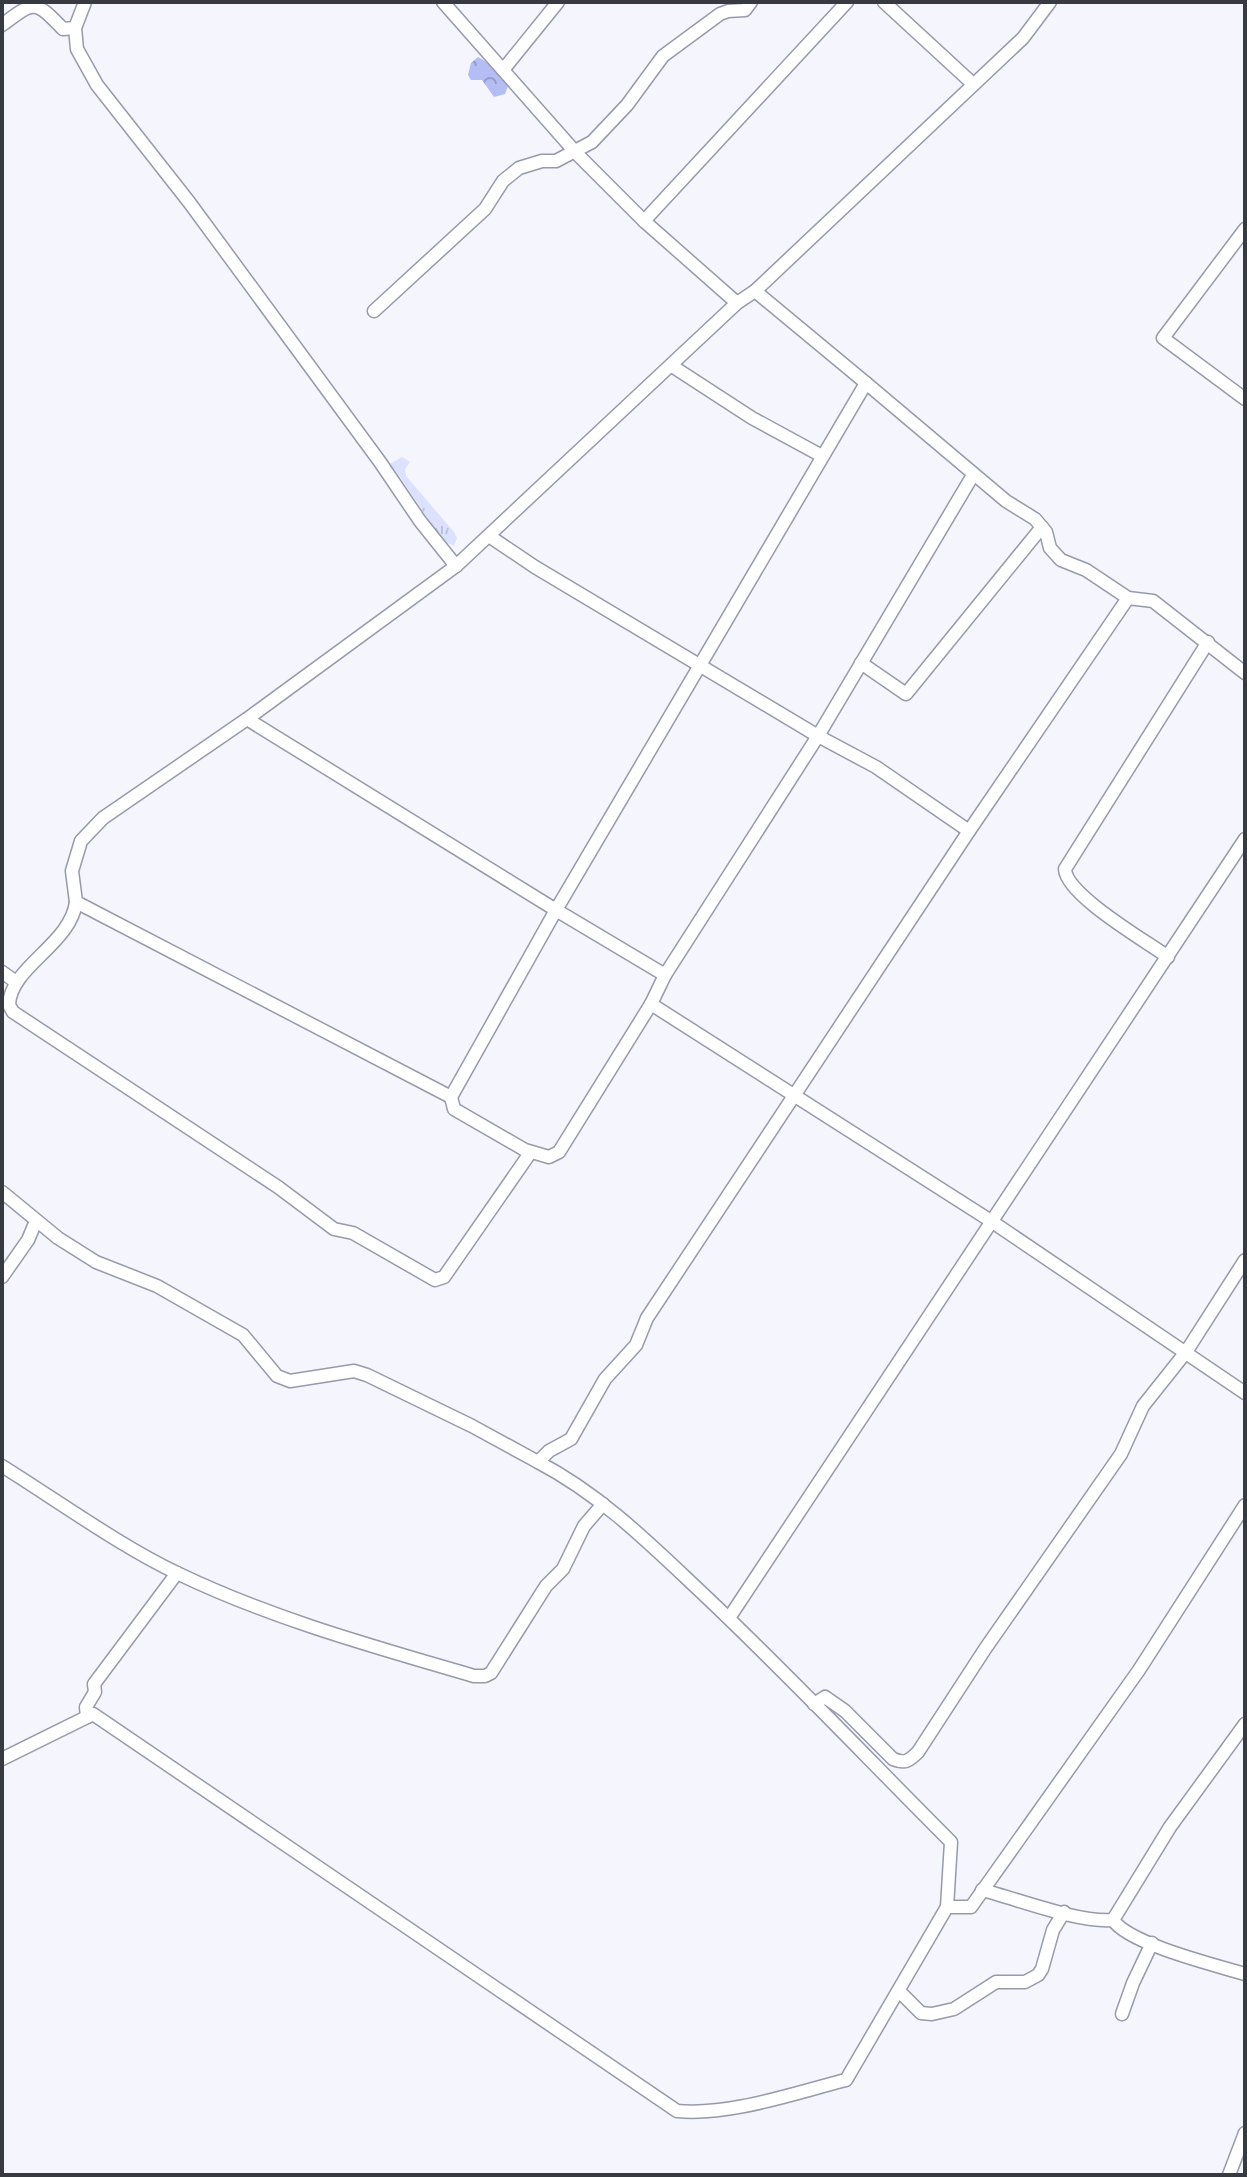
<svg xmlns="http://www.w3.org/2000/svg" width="1247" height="2177" viewBox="0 0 1247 2177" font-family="'Libre Baskerville',serif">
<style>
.grass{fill:url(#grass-tufts)}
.forest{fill:url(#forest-crowns)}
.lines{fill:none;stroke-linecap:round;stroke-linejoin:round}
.minor-casing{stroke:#969aab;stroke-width:15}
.minor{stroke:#fff;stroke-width:12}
</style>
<defs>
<pattern id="grass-tufts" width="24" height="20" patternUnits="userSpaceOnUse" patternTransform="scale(2)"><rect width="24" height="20" fill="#dbe1fe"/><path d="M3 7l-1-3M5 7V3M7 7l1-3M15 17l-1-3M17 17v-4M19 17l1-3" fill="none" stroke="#bdc2db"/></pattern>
<pattern id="forest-crowns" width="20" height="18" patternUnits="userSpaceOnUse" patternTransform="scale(2)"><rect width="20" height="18" fill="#b4bef4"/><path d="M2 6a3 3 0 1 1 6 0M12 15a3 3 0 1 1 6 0" fill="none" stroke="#939bc7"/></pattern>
</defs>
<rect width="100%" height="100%" fill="#f4f5fd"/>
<!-- grass -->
<polygon class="grass" points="402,457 410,462 405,469 406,476 454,532 457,538 454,546 443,541 396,471 388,465"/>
<!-- forest -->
<path class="forest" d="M478 57C492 64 497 74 508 86L505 94 494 97 482 80H471L468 75 471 63Z"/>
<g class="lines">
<!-- minor casing -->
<g class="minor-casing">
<g id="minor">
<polyline points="85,2 75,28 77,49 97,85 189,202 380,462 420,521 456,566"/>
<polyline points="443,2 577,154 644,221 737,303"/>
<polyline points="884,2 973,84"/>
<polyline points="1050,2 1023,38 755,291 737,303 456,566 247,719 103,818 81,841 72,871 76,902 451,1097 556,910 665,975 651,1004 991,1221 1245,1393"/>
<path d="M2 25C35 0 35 0 63 29L75 28"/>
<polyline points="503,70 558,2"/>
<polyline points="644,221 847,2"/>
<polyline points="1245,229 1163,338 1245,399"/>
<polyline points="374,311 485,209 503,181 519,168 542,161 556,161 592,142 627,105 663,56 720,14 728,11 745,10 751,2"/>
<polyline points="672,366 752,418 822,456"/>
<polyline points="866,383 1006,501 1035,519 1046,532 1050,548 1061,560 1086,570 1128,598"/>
<polyline points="489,536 535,567 818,736 876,767 969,831"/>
<polyline points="861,663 906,694 1042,527"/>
<polyline points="247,719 556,910 866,383 755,291"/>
<path d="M76 902C71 944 10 967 9 1005L13 1012 278 1187 334 1229 353 1233 435 1280 444 1277 528 1156"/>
<path d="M1168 957C1146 941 1066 895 1065 869L1208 642"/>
<polyline points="2,972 16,982"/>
<polyline points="665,975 818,736 973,475"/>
<polyline points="451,1097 454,1109 525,1150 549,1157 559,1152 651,1004"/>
<polyline points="2,1192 58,1238 96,1262 157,1286 243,1335 277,1376 290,1381 354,1371 367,1375 472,1426 538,1462"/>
<polyline points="2,1277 28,1240 36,1221"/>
<path d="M2 1466C58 1501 120 1546 179 1574 273 1619 375 1647 474 1676H485L491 1673 546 1586 563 1569 584 1526 603 1504"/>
<polyline points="729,1618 1245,839"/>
<path d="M814 1704 825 1697 845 1711 893 1759C905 1764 909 1761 918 1752L985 1649 1121 1454 1143 1406 1186 1352 1245 1260"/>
<polyline points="87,1717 86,1707 95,1692 94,1684 177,1573"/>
<path d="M2 1759 93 1714 677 2111C730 2116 794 2093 846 2080L947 1907 951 1842C868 1759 786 1672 700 1591 649 1543 601 1495 538 1462L549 1451 571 1439 605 1379 636 1345 647 1318 969 831 1128 598 1153 601 1245 673"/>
<path d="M982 1890C1018 1899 1078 1923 1113 1920 1129 1944 1215 1965 1245 1974"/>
<polyline points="947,1907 971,1907 1139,1670 1245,1505"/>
<polyline points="1113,1920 1170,1827 1245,1724"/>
<polyline points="899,1991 921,2013 932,2014 954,2009 996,1982 1025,1982 1038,1975 1042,1969 1053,1930 1064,1912"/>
<polyline points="1122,2014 1133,1983 1152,1943"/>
<polyline points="1229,2175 1245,2133"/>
</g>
</g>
<!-- minor -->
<use href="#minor" class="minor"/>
</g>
<!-- border -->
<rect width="1247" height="2177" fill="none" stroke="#383a41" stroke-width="8"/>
</svg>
